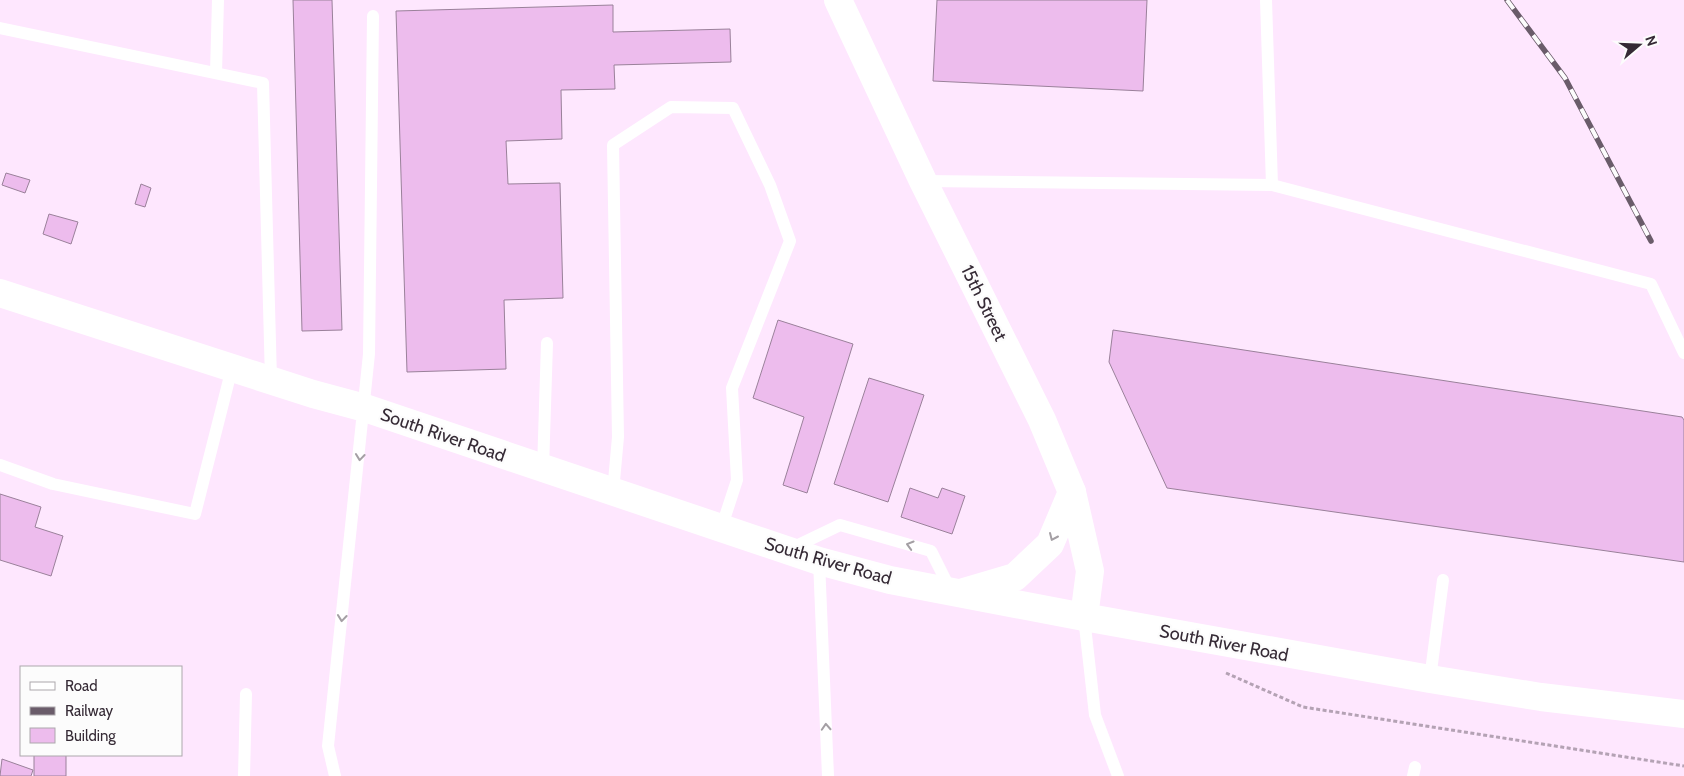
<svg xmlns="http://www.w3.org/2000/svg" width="1684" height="776" viewBox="0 0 1684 776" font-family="Cabin,sans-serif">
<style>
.building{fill:#edbced;stroke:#9a819a}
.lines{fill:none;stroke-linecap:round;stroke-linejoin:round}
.path{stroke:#b4a2b4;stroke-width:3;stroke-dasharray:4 2.5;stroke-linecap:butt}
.service{stroke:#fff;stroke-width:12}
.tertiary{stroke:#fff;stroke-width:28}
.secondary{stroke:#fff;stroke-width:28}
.rail-casing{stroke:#6a5c6a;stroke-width:5.5}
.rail{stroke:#fcfcfc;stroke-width:4;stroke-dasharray:11;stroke-linecap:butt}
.oneway{stroke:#a49fa4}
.labels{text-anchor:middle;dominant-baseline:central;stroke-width:4.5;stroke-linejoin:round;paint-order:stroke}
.street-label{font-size:18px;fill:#352a35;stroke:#fcfcfc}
</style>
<rect width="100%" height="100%" fill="#fee7fe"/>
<!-- building -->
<g class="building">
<polygon points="293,0 332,0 342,330 302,331"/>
<polygon points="937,0 1147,0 1143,91 933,81"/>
<polygon points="613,5 613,32 730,29 731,62 614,65 615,89 561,90 562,139 506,141 508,184 560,183 563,298 504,300 506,369 407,372 396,11"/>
<polygon points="6,173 30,180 25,193 2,185"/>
<polygon points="141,184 151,188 145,207 135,204"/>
<polygon points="49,214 78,222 71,244 43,234"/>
<polygon points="778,320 853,344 807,493 783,485 804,417 753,398"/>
<polygon points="1113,330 1682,417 1684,420 1684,562 1167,488 1109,362"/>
<polygon points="869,378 924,395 888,502 834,484"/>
<polygon points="910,488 938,498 942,488 965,496 952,534 901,517"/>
<polygon points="0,494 41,507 35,527 63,536 51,576 0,560"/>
<rect x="34" y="755" width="32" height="21"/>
<polygon points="2,759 33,770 31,776 0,776"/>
</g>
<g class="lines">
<!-- path -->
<polyline class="path" points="1226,673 1303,707 1684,766"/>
<!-- service -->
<g class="service">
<polyline points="0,28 263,83 271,380"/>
<polyline points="216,73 218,0"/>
<polyline points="923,181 1272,185 1266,0"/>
<polyline points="1272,185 1651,284 1684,353"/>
<polyline points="0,465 53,484 195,514 232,368"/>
<polyline points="543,469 547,343"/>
<polyline points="613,492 618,437 613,145 671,107 733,108 770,185 790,241 732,388 737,480 721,529"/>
<polyline points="790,549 840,525 931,551 951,591"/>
<polyline points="819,561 828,776"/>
<polyline points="1084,617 1095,715 1118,776"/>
<polyline points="1430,679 1443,580"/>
<polyline points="244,776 246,694"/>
<polyline points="335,776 328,746 369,354 373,16"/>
<polyline points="1413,776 1415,767"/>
</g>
<!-- tertiary -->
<g class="tertiary">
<polyline points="0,293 313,394 365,408 819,561 890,580 1084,617"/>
<polyline points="964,592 1015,577 1050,544 1072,492"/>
</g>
<!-- secondary -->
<polyline class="secondary" points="838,0 923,181 1042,420 1072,492 1090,571 1084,617 1430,679 1541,697 1684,714"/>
<!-- rail casing -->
<g class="rail-casing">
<polyline id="rail" points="1507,0 1565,78 1651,241"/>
</g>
<!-- rail -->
<use href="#rail" class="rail"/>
</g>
<!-- one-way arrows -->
<defs><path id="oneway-chevron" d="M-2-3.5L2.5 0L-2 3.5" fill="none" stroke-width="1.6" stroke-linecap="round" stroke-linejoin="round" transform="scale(1.25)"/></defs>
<g class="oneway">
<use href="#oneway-chevron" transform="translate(360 457) rotate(96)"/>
<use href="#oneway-chevron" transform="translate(1053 537) rotate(114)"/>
<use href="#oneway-chevron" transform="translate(910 545) rotate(-164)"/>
<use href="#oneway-chevron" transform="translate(342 618) rotate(96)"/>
<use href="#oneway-chevron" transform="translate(826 727) rotate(-93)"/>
</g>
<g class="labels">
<!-- street labels -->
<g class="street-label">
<text transform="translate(984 303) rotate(64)">15th Street</text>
<text transform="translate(443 435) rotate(19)">South River Road</text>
<text transform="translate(828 561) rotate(16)">South River Road</text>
<text transform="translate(1224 643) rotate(11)">South River Road</text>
</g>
</g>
<!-- legend -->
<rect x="20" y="666" width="162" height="90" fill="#fcfcfc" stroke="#aca8ac"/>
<rect x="30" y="682" width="25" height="8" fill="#ffffff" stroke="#aca8ac"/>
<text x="65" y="691" font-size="15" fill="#352a35">Road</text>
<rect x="30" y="707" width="25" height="8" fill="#6a5c6a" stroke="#aca8ac"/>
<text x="65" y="716" font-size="15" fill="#352a35">Railway</text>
<rect x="30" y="728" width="25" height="15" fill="#edbced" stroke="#aca8ac"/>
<text x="65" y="741" font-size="15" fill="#352a35">Building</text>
<!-- north arrow -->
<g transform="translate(1639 45) rotate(71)" stroke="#fcfcfc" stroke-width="4" paint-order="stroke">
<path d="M0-4L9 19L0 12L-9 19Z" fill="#352a35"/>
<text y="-8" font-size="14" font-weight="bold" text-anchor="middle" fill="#352a35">N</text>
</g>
</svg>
